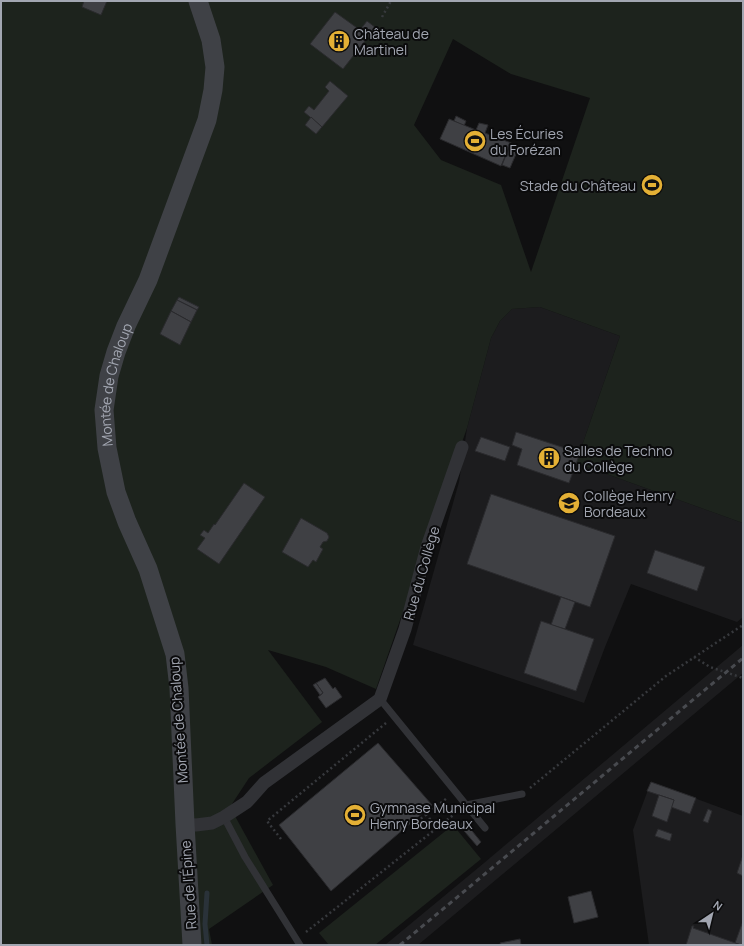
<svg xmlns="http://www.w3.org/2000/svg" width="744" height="946" viewBox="0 0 744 946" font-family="Manrope,sans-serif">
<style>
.built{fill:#1c1c1e}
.green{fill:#1d231d;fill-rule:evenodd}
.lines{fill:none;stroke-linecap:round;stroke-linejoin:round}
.stream{stroke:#2a3239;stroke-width:5}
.building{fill:#3f4044;stroke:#2a2a2d}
.path{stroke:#37393d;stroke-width:2.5;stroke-dasharray:2 3;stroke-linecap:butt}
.service{stroke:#313236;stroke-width:7}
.minor{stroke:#313236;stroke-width:13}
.secondary{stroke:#3f4146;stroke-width:19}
.rail{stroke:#484a4f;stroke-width:3;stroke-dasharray:5 4;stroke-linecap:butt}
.labels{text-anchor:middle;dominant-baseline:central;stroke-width:4;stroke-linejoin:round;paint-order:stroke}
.poi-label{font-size:14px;fill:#a2a6b1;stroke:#0b0b0c;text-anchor:start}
.street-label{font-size:14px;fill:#a2a6b1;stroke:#0b0b0c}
</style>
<rect width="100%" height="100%" fill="#101011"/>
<!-- built -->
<g class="built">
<polygon points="540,307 620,336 576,463 743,523 743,617 737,622 631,584 605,647 584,703 413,645 459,482 467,428 491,338 500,321 512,309"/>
<polygon points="743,645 743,673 418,945 385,945 484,863"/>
<polygon points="651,782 743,816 743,945 649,945 633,830"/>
</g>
<!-- green -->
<g class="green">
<path d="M1 1H743V523L576 463 620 336 540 307 512 309 500 321 491 338 467 428 376 689 326 667 268 650 322 722 249 778 230 807 273 885 209 929 212 945H1ZM453 39 511 74 590 98 531 272 501 185 441 160 414 125Z"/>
<polygon points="453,825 481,859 375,945 329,945 319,933"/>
</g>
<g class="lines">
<!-- stream -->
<polyline class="stream" points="207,945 205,924 207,893"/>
</g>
<!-- building -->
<g class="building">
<polygon points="84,1 107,1 101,15 82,7"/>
<polygon points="335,12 360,30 367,21 376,28 369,38 368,37 343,69 310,44"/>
<polygon points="330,81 348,96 322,127 304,112 309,106 314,110 329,91 325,87"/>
<polygon points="456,116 466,121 464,126 454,121"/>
<polygon points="311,117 322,127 316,134 305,125"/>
<polygon points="449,119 476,130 479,123 488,125 485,133 511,143 501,166 440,139"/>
<polygon points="511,143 519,147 510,168 502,165"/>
<polygon points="179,297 199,307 197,310 177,300"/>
<polygon points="177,300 197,310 191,322 171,311"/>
<polygon points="171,311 191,322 180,345 160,334"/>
<polygon points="516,432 580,453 569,483 517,465 522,449 512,445"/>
<polygon points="481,437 510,447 505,461 475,451"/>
<polygon points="244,483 265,497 219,564 197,549 205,538 200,535 204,530 208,533 214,524 215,525"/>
<polygon points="491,494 615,536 590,607 467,564"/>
<polygon points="301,518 327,533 329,537 327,541 323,542 320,547 323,549 316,562 313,560 308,567 282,552"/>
<polygon points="655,550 705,567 697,591 647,573"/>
<polygon points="561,597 575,602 565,629 551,625"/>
<polygon points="541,621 594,639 576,691 524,673"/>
<polygon points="325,678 333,689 335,687 342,697 326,708 318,697 323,693 316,683"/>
<polygon points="316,683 323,693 320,695 313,685"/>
<polygon points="378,743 432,805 331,891 279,825"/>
<polygon points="651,782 696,798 690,814 671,807 674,800 647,791"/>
<polygon points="659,795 674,800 667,822 652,816"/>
<polygon points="708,809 712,811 708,823 703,821"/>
<polygon points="464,821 481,842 477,846 459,825"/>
<polygon points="658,829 672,834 670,841 655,836"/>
<polygon points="743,855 743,876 737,873"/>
<polygon points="591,891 598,917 574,923 568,897"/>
<polygon points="743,921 743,945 741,945 735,943"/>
<polygon points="692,926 694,926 693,928 741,945 686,945"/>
<polygon points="520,939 521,945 501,945 500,943"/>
</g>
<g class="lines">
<!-- path -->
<g class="path">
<polyline points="382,17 391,1"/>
<polyline points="694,657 710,667 743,678"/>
<polyline points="530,788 666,676 743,625"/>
<polyline points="426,814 437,828"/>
<polyline points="413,825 447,798"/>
<polyline points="281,839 267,821 386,723"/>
<polyline points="306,932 457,812"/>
</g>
<!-- service -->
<g class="service">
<polyline points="380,699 485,828"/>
<polyline points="466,805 522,794"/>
<polyline points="224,817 245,857 300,945"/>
</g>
<!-- minor -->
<polyline class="minor" points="185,824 196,825 212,823 224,817 247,802 264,783 380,699 405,629 427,547 462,447"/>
<!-- secondary -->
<path class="secondary" id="s1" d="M192 945 185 824 179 688 175 654 148 569 127 522 116 492 107 448 104 410 109 376 116 352 126 326 148 280 207 120 213 90 215 67 211 40 198 1"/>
<!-- rail -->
<polyline class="rail" points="400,945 743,658"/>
</g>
<!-- icons -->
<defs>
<g id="building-disc" transform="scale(1.15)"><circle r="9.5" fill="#e4b035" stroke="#0b0b0c"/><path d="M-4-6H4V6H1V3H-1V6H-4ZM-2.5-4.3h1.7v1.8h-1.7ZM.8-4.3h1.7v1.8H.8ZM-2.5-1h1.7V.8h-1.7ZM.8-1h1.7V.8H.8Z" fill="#111"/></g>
<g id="stadium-disc" transform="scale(1.15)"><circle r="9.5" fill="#e4b035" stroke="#0b0b0c"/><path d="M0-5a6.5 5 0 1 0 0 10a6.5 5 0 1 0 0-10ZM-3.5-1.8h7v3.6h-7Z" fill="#111"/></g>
<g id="school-disc" transform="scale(1.15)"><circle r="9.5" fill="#e4b035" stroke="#0b0b0c"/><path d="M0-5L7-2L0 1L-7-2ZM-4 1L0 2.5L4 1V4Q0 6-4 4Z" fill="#111"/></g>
</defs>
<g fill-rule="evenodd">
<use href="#building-disc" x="339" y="41"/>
<use href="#stadium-disc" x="475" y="141"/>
<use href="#stadium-disc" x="652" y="185"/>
<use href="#building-disc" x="549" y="458"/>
<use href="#school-disc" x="569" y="503"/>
<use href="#stadium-disc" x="355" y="815"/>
</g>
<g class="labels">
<!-- poi labels -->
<g class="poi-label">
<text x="354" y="33">Château de<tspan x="354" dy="16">Martinel</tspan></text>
<text x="490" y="133">Les Écuries<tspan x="490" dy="16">du Forézan</tspan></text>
<text x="636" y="185" text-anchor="end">Stade du Château</text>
<text x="564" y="450">Salles de Techno<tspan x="564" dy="16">du Collège</tspan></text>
<text x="584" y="495">Collège Henry<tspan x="584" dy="16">Bordeaux</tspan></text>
<text x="370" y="807">Gymnase Municipal<tspan x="370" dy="16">Henry Bordeaux</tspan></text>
</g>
<!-- street labels -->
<g class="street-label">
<text stroke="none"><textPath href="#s1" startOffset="574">Montée de Chaloup</textPath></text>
<text transform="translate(421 573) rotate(-74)">Rue du Collège</text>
<text transform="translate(178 720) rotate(-94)">Montée de Chaloup</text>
<text transform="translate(188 885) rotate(-94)">Rue de l'Épine</text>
</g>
</g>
<!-- border -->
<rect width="744" height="946" fill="none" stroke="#a2a6b1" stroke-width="4"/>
<!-- north arrow -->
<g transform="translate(712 914) rotate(35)" stroke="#0b0b0c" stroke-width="3" paint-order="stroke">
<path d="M0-3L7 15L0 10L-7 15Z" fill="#a2a6b1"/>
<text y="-6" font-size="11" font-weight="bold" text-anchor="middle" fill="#a2a6b1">N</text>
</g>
</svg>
